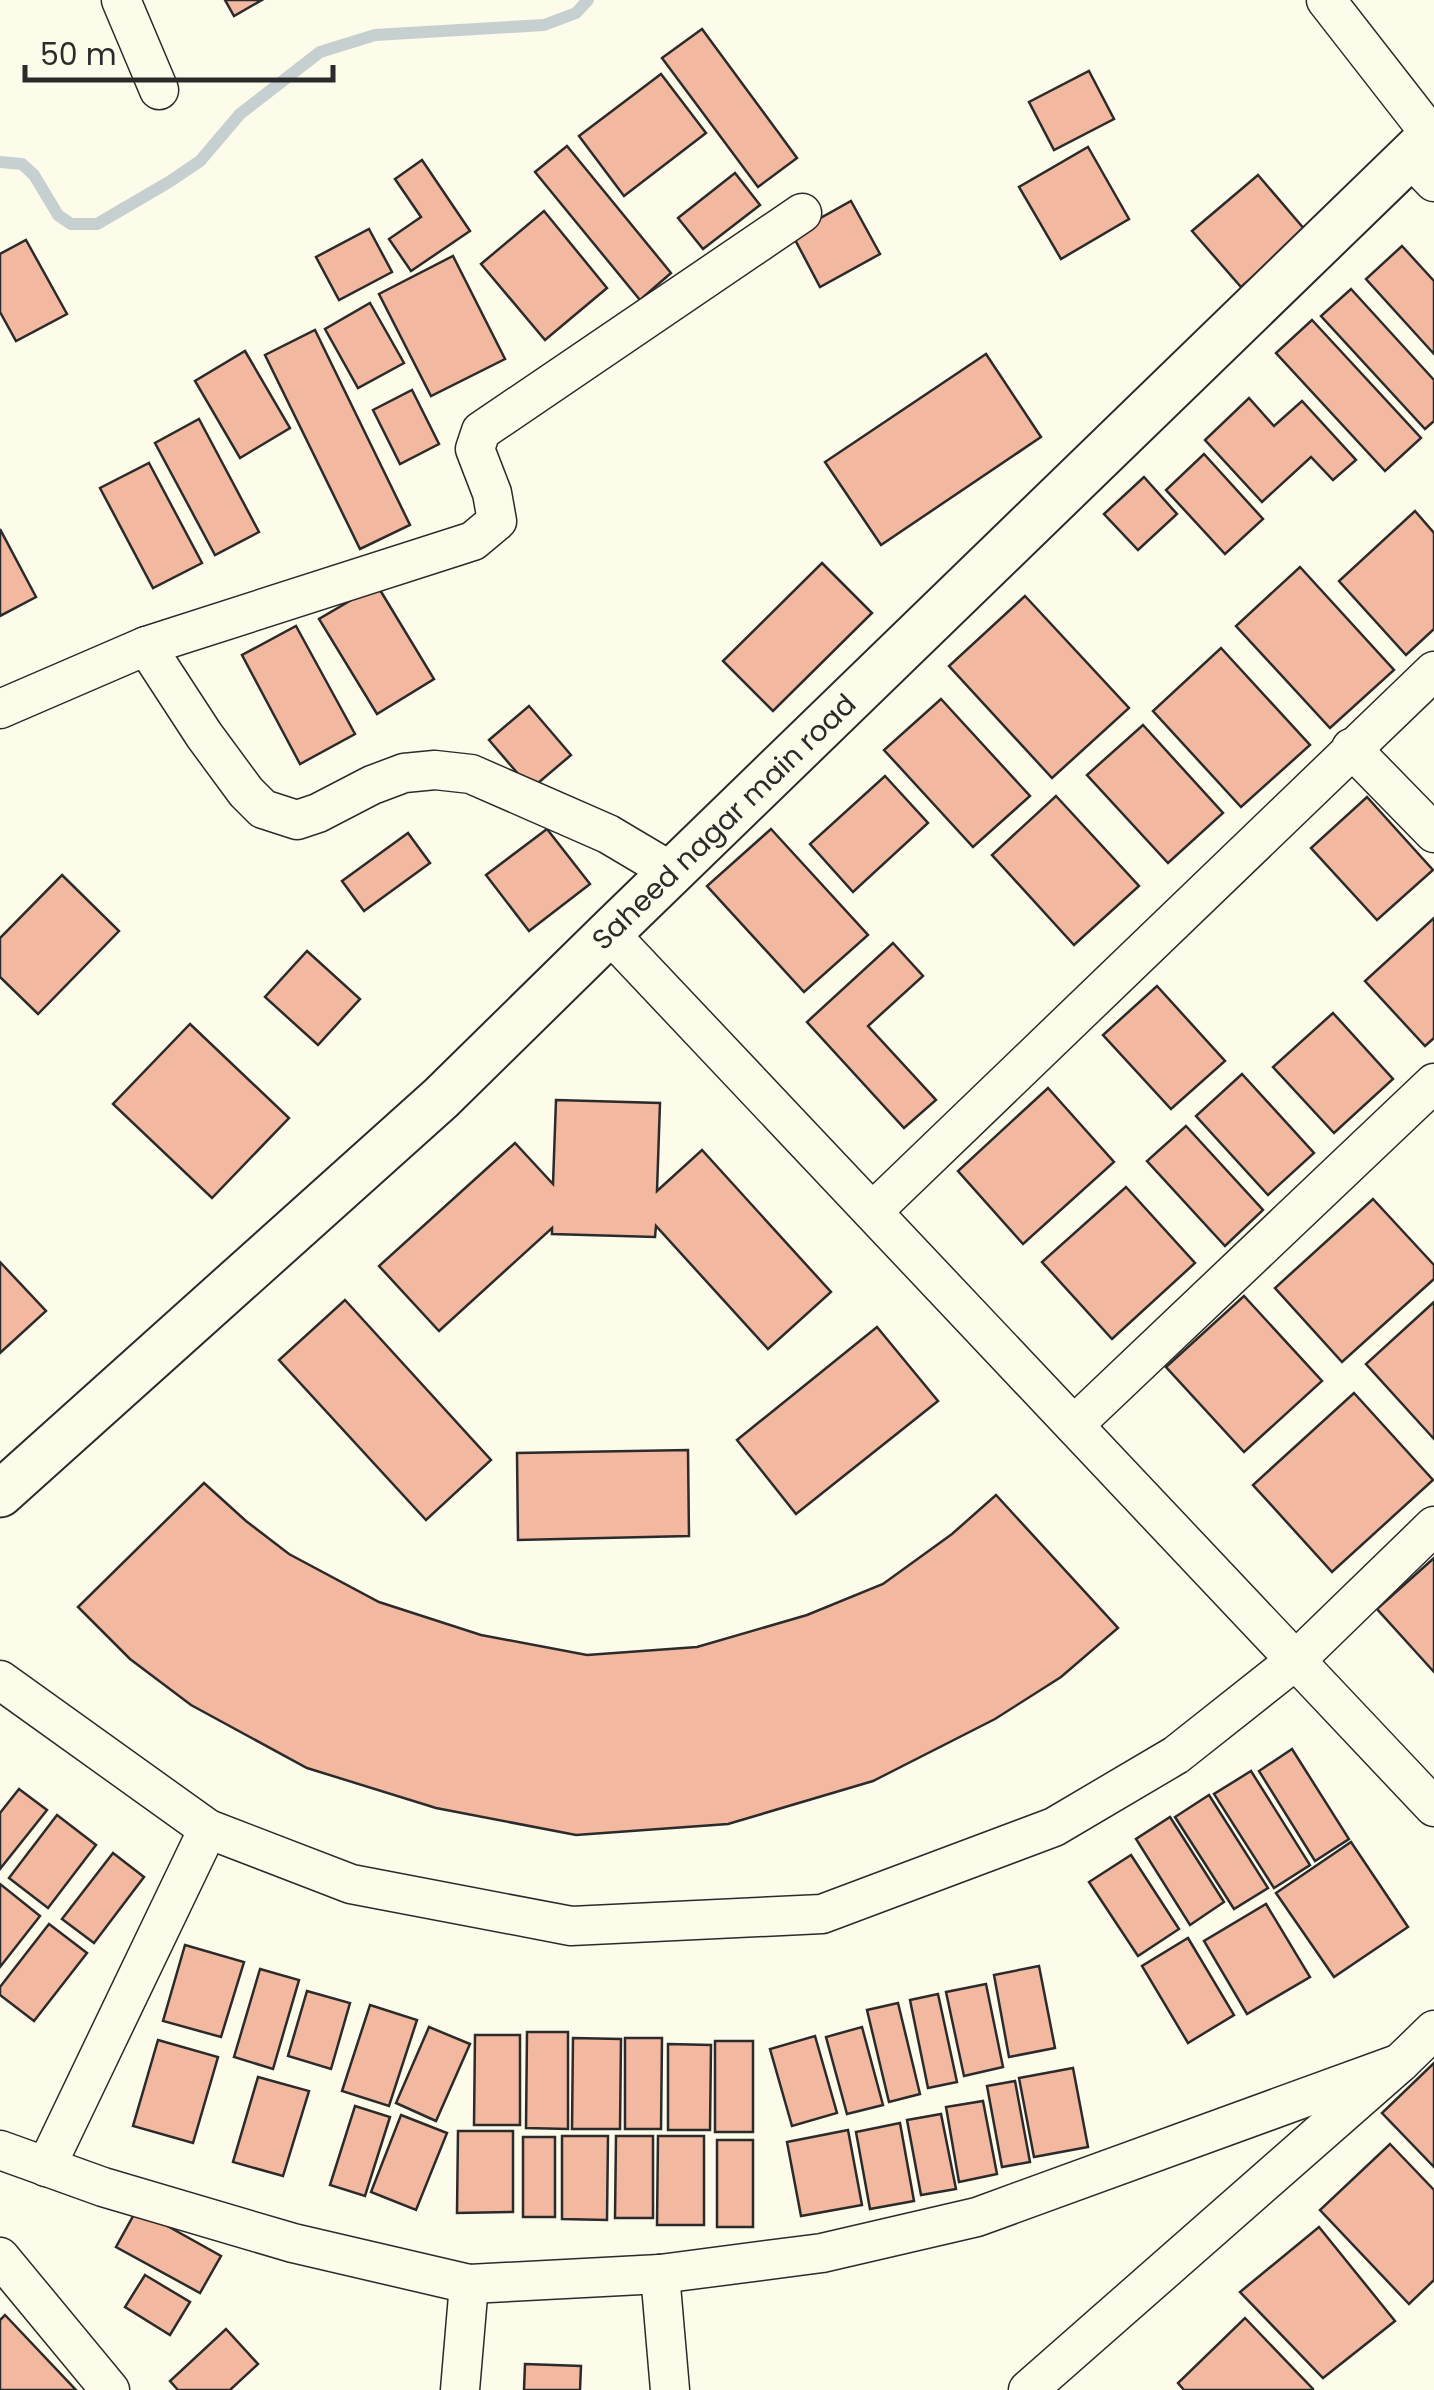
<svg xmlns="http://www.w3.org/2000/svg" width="1434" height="2390" viewBox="0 0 1434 2390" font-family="Poppins,sans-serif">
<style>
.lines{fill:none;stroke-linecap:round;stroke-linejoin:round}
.stream{stroke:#c7d0d0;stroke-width:12}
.building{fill:#f2b8a0;stroke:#2b2b2b;stroke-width:2.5}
.minor-casing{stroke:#2b2b2b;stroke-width:41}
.tertiary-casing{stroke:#2b2b2b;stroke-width:49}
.minor{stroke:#fdfbea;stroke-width:38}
.tertiary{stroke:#fdfbea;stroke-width:45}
.labels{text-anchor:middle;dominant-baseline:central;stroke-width:8;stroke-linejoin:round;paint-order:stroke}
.street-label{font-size:28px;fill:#2b2b2b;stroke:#fdfbea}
</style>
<rect width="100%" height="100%" fill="#fdfbea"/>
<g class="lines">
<!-- stream -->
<polyline class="stream" points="0,162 22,164 34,175 58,215 71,224 97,224 169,182 200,161 240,114 320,52 375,35 544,25 576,13 588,0"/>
</g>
<!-- building -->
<g class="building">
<polygon points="225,0 262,0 234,16"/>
<polygon points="702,29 797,158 758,187 662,58"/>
<polygon points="1089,71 1114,119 1054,150 1029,102"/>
<polygon points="661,74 706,133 624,196 579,136"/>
<polygon points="567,146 671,273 640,300 535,172"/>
<polygon points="1088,147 1129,219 1061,259 1019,187"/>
<polygon points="422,160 470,231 411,271 389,239 421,217 395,179"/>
<polygon points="735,173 760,205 703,249 678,218"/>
<polygon points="1258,175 1306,231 1241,287 1192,231"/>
<polygon points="851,201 880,254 820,287 792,234"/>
<polygon points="544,211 607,288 545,340 481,264"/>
<polygon points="369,229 392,272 339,300 316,257"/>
<polygon points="26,240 67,314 16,341 0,312 0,254"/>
<polygon points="1402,246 1434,281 1434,354 1366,279"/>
<polygon points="453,256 505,359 431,396 379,294"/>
<polygon points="1351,289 1434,380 1434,421 1425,429 1321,316"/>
<polygon points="370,303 404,363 358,388 325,329"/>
<polygon points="1312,320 1421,438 1385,471 1276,353"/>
<polygon points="315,330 410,525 360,549 265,355"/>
<polygon points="245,351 290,428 240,458 195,381"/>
<polygon points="986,354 1041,437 881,545 825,462"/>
<polygon points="412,390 439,444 400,464 373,410"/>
<polygon points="1249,398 1274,426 1302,401 1356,460 1333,480 1311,457 1262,502 1205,440"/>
<polygon points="199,419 259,532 215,555 155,443"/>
<polygon points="1204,454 1263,519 1225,554 1166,490"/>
<polygon points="149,463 202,563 153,588 100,488"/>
<polygon points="1144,477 1177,514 1138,550 1104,514"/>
<polygon points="1415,511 1434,533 1434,629 1406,655 1339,581"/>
<polygon points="0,529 36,597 0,616"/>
<polygon points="822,563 872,613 773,711 723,661"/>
<polygon points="1300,567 1394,670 1330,728 1236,626"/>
<polygon points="377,585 434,679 377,714 319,619"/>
<polygon points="1025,596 1129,708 1052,778 949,666"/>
<polygon points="296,626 355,734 300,764 242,655"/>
<polygon points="1221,648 1310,745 1241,807 1153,711"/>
<polygon points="941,699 1030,796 973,847 884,750"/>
<polygon points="529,706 571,755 531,789 489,740"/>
<polygon points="1143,725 1223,813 1168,863 1087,775"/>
<polygon points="885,776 928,823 853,892 810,844"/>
<polygon points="1056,796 1139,886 1074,945 992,855"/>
<polygon points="1367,797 1433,870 1377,920 1311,848"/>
<polygon points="547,829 590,884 529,931 486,875"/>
<polygon points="771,829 868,935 804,992 707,886"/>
<polygon points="408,833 430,863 364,911 342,881"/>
<polygon points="62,875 119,931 38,1014 0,977 0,938"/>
<polygon points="1434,918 1434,1038 1425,1046 1365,981"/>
<polygon points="893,943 923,976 868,1026 936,1100 904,1128 807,1022"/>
<polygon points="307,951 360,999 318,1045 265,997"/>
<polygon points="1157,986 1225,1061 1171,1109 1103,1035"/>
<polygon points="1333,1013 1393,1079 1334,1133 1273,1067"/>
<polygon points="190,1024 289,1118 212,1198 113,1104"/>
<polygon points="1242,1074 1314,1153 1268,1195 1196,1116"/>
<polygon points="1048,1088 1114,1162 1023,1244 958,1171"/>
<polygon points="556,1100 660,1103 657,1191 702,1150 831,1292 768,1349 656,1226 655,1237 552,1234 552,1228 439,1331 379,1266 515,1143 553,1184"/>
<polygon points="1186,1126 1263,1210 1225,1246 1147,1161"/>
<polygon points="1126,1187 1195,1263 1112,1339 1042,1262"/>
<polygon points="1373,1199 1434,1265 1434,1279 1342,1362 1275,1288"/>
<polygon points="0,1262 46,1311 0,1353"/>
<polygon points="1244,1296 1322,1381 1244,1452 1166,1367"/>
<polygon points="345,1300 491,1460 426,1520 279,1360"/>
<polygon points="1434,1302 1434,1439 1366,1364"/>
<polygon points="877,1327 938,1401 796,1514 737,1440"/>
<polygon points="1354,1393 1433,1480 1332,1572 1253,1485"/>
<polygon points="688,1450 689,1536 518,1540 517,1453"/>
<polygon points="204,1483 246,1521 289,1554 379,1602 481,1635 587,1655 697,1647 807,1615 883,1584 952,1534 996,1495 1118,1628 1061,1677 995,1719 873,1781 728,1824 576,1835 436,1808 307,1768 191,1705 130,1659 78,1607"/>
<polygon points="1434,1558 1434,1672 1377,1609"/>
<polygon points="1292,1749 1349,1839 1315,1861 1259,1771"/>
<polygon points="1251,1771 1310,1865 1274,1888 1214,1794"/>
<polygon points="19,1789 47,1810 0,1869 0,1813"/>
<polygon points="1209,1795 1268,1888 1234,1909 1175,1817"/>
<polygon points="57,1815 96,1845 48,1908 9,1878"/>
<polygon points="1170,1817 1224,1902 1190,1925 1136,1839"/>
<polygon points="1351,1842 1408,1927 1334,1977 1276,1893"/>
<polygon points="113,1853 144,1877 94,1943 62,1919"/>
<polygon points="1131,1855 1179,1929 1138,1956 1089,1882"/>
<polygon points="0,1884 40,1916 0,1967"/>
<polygon points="1266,1904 1310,1977 1247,2014 1204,1941"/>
<polygon points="49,1924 87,1953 34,2021 0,1995 0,1987"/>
<polygon points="1188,1938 1234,2015 1188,2043 1142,1966"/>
<polygon points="185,1945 244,1962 221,2037 163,2021"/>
<polygon points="1039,1966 1055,2048 1009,2057 994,1975"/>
<polygon points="260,1969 299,1980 273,2069 234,2057"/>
<polygon points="986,1984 1003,2067 964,2076 946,1992"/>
<polygon points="307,1991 350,2003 331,2069 288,2056"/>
<polygon points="938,1994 957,2082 928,2088 910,2000"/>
<polygon points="898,2003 920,2094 889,2102 867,2010"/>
<polygon points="370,2005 417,2020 389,2106 342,2091"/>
<polygon points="429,2027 470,2044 436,2121 396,2103"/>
<polygon points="862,2027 883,2105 847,2114 826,2037"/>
<polygon points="527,2032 568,2032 568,2129 526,2128"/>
<polygon points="475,2035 520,2035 520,2125 474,2125"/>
<polygon points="815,2036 837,2113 792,2126 770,2049"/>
<polygon points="573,2038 621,2039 620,2129 572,2129"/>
<polygon points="625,2038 662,2038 661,2129 625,2129"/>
<polygon points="158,2040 218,2057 193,2143 133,2126"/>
<rect x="715" y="2041" width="38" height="91"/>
<polygon points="668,2044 711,2045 710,2130 668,2130"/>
<polygon points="1434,2063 1434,2167 1382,2113"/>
<polygon points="1073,2068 1088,2147 1034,2157 1019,2078"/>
<polygon points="258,2077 309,2091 283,2176 233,2162"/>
<polygon points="1015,2081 1030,2162 1002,2167 987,2086"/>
<polygon points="983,2101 997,2174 959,2182 946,2107"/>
<polygon points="355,2106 390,2117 365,2196 330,2185"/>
<polygon points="941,2114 956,2189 921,2195 907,2120"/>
<polygon points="401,2115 447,2133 416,2210 371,2192"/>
<polygon points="900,2123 914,2201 870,2209 856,2132"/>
<polygon points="848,2130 862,2205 801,2216 787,2142"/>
<polygon points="458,2131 513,2131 513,2212 457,2213"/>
<polygon points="562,2136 608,2136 607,2220 562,2219"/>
<polygon points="616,2136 653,2136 653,2218 615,2218"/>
<polygon points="658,2136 704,2136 704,2225 657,2225"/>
<rect x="523" y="2137" width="32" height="80"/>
<rect x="717" y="2140" width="36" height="87"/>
<polygon points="1390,2144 1434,2190 1434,2280 1409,2304 1320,2210"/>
<polygon points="137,2209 221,2256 200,2293 116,2247"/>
<polygon points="1319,2227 1395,2321 1323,2378 1240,2292"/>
<polygon points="145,2275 190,2302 170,2335 125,2307"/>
<polygon points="5,2315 76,2390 0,2390 0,2320"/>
<polygon points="1245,2318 1313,2389 1313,2390 1184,2390 1178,2383"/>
<polygon points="226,2329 258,2364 230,2390 178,2390 170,2381"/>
<polygon points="525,2364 581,2366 580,2390 524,2390"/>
</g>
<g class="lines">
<!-- minor casing -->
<g class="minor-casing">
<g id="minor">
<polyline points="121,0 159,90"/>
<polyline points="1326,0 1432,136"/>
<polyline points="1409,156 1434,182"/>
<polyline points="146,646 473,541 497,521 492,493 475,449 481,431 802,213"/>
<polyline points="0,709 146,646 204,735 246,792 263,809 297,820 318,813 372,785 404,773 435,770 471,774 608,834 672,872"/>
<polyline points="1351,748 1434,833"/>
<polyline points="609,933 1434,1807"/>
<polyline points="873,1211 1434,671"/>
<polyline points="1074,1425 1434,1083"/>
<polyline points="0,1680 208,1829 351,1884 571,1926 822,1914 1054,1827 1176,1755 1296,1660 1434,1526"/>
<polyline points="0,2150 103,2187 293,2243 469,2284 660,2274 822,2253 977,2217 1400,2063"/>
<polyline points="46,2167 208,1829"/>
<polyline points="0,2257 110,2390"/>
<polyline points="660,2274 670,2390"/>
<polyline points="460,2390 469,2284"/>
<polyline points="1028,2390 1400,2063 1434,2030"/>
</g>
</g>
<!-- tertiary casing -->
<g class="tertiary-casing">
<polyline id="tertiary" points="0,1494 441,1098 609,933 1434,133"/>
</g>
<!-- minor -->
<use href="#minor" class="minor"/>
<!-- tertiary -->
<use href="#tertiary" class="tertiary"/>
</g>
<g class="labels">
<!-- street labels -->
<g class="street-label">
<text transform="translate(724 822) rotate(-44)">Saheed nagar main road</text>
</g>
</g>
<!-- scale -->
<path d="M25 65v15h308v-15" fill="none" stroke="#2b2b2b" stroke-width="5"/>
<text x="40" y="65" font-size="30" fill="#2b2b2b" stroke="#fdfbea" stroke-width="8" paint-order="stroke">50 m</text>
</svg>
